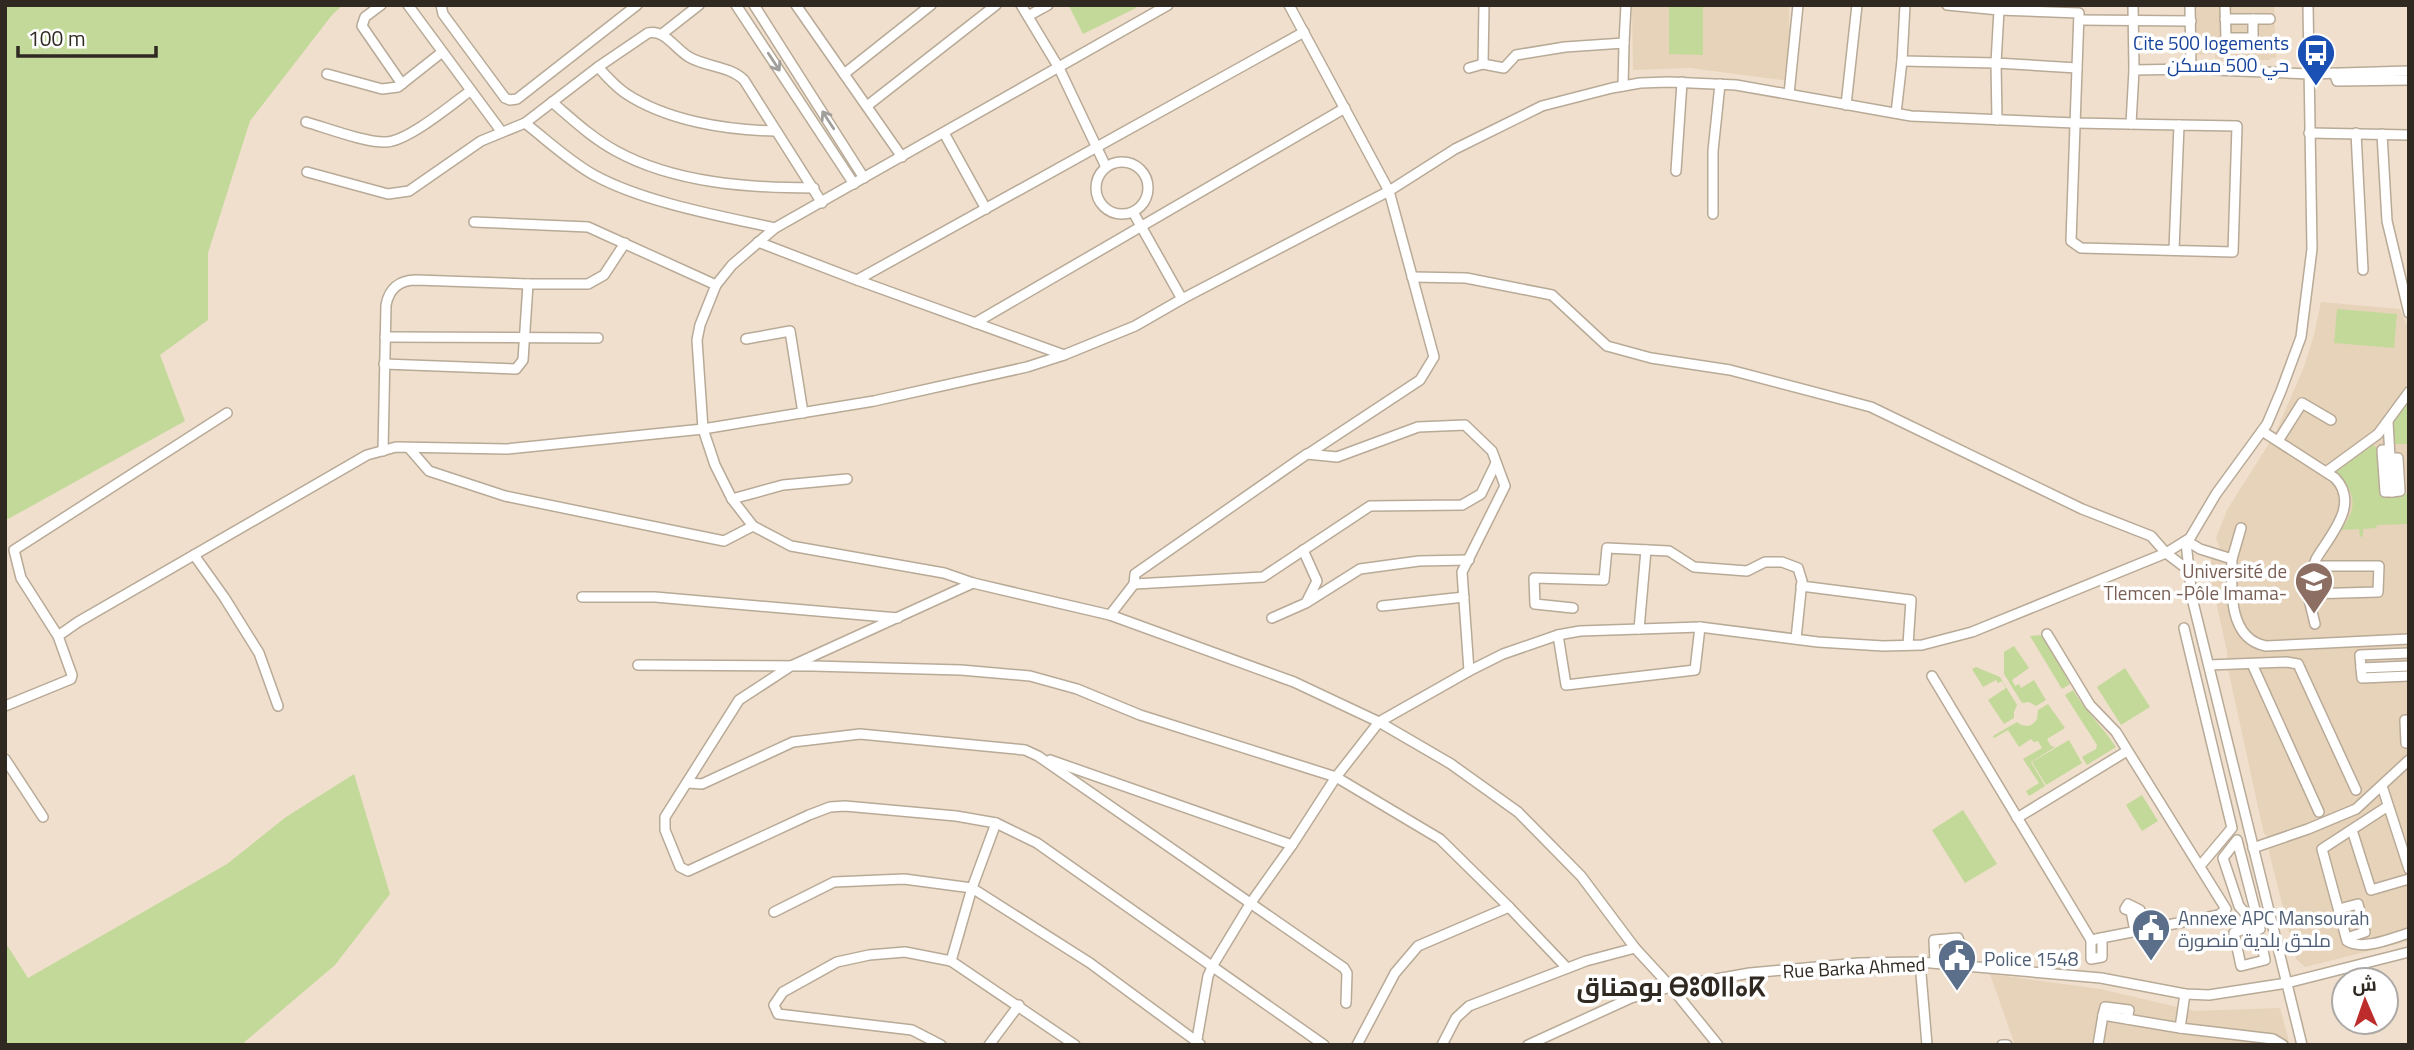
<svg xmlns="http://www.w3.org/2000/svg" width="2414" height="1050" viewBox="0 0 2414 1050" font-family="'Titillium Web',Cairo,'Noto Sans Tifinagh',sans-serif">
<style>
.built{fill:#e7d3ba}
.green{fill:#c3d99a}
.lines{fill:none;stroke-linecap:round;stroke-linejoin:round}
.street-casing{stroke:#b8aa97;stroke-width:12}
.street{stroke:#fff;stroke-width:9}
.oneway{stroke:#a19f9c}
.labels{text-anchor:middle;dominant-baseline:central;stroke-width:7;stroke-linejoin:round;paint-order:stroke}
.transit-label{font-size:19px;fill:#164399;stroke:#fff;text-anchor:end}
.education-label{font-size:19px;fill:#785e54;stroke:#fff;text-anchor:end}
.service-label{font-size:19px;fill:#4e5e75;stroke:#fff;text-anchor:start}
.street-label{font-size:19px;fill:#2f2922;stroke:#fff}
.district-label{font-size:26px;font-weight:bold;fill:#2f2922;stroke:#fff}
</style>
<rect width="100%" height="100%" fill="#efdfcc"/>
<!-- built -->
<g class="built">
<polygon points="1632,5 1789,5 1790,81 1690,68 1633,70"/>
<polygon points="2193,5 2274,5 2276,58 2271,58 2270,60 2221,61 2220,58 2215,59 2215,54 2194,55"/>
<polygon points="2321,302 2400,309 2409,330 2409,941 2305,967 2296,959 2269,852 2270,848 2267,836 2264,834 2228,669 2227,651 2211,579 2207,572 2212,558 2220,560 2221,552 2216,538 2227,510 2275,434 2304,367 2314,335"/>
<polygon points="1990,974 2100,989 2195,1011 2280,1008 2290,1045 2015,1045"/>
</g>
<!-- green -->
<g class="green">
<polygon points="5,5 343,5 332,15 250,121 208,253 208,320 160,355 185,421 8,519 5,518"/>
<polygon points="1135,5 1136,8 1083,34 1069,6"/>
<polygon points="1669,5 1703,5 1703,55 1669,54"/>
<polygon points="2337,309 2397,314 2394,348 2334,343"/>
<polygon points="2409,395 2409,444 2393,444 2391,425"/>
<path d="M2373 445 2379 450 2381 495 2409 494V524L2377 525 2376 528 2363 529V536L2360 537 2359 529 2341 530C2359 507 2355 491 2336 472Z"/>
<polygon points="2043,635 2070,684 2062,689 2030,636"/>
<polygon points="2014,646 2029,668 2012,680 2015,686 2019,684 2021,688 2034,680 2046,700 2036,706 2029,702 2022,703 2004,674 2004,652"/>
<polygon points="1976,667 2000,677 2017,705 2014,712 2014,718 2004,724 1988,700 2006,688 2002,681 1998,683 1996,680 1983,687 1972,669"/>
<polygon points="2125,668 2150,707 2121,725 2097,687"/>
<path d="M2073 690C2085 711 2103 727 2116 747L2087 765 2082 757 2096 749 2097 745 2065 695Z"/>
<path d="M2048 704 2065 728 2047 739 2051 746 2055 747 2031 762 2045 786 2029 796 2026 791 2039 783 2023 759 2042 748 2038 741 2034 742 2031 739 2019 747 2008 730 1994 738 1993 736 2017 722C2024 728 2032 727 2037 719L2038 710Z"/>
<polygon points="2069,740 2082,763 2046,785 2032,762"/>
<polygon points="354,774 390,894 335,965 241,1045 5,1045 5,942 28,978 227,864 286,817"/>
<polygon points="2142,795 2158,821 2142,831 2126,805"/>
<polygon points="1963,810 1997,864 1965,883 1932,830"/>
</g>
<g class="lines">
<!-- street casing -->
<g class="street-casing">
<g id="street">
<polyline points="381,5 365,17 362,26 402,84"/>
<polyline points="408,5 501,131"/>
<polyline points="441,5 443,14 505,98 510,100 517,99 637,5"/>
<polyline points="736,5 854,184"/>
<polyline points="754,5 864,178"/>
<polyline points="796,5 844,74 931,5"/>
<polyline points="1021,5 1059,68 1106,167"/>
<polyline points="1168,5 775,228 732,265 716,285 700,325 697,340 703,429 715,465 732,499 753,526 791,546 944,573 973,583 1110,615 1294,682 1379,722 1336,777 1292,845 1250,904 1213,965 1208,976 1196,1045"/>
<polyline points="1289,5 1389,191 1434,357 1420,380 1308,454"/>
<polyline points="1947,5 1999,10 1996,63 2077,68 2071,241 2081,248 2233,252 2237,126 2179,125 2174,250"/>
<polyline points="2190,5 2191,69"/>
<polyline points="2225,5 2226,38 2253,38 2253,19 2270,19"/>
<polyline points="1998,7 1999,10 2079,13 2077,68"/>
<polyline points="1028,16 1048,5"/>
<polyline points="2225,19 2253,19"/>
<polyline points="2079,20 2191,21"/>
<polyline points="662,34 699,5"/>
<polyline points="1624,43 1626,5"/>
<polyline points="1902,61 1996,63 1997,120"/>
<polyline points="1483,64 1484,5"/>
<path d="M598 67C606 76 615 86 625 93 667 121 726 130 775 131"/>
<polyline points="1469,68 1483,64 1504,68 1516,55 1565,47 1624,43 1623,86"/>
<polyline points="2134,70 2191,69 2309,74 2409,71"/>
<polyline points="2334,73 2337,81 2409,80"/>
<polyline points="327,74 382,89 398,87 441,53"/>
<polyline points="844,74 902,157"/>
<polyline points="1789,94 1798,5"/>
<path d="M552 102C572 119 592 138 616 151 674 183 749 188 814 188"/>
<polyline points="1846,105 1857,5"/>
<polyline points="867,106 996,5"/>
<polyline points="1896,113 1902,61 1905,5"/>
<path d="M306 122C327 128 366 143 386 142 408 141 451 105 470 91"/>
<path d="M525 123C548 141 569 161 594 175 643 202 720 216 775 228"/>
<polyline points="2131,124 2134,70 2133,5"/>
<polyline points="944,133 986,209"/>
<polyline points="2309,133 2409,135"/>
<polyline points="2356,133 2363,270"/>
<polyline points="2382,134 2387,221 2409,313"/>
<circle cx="1122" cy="188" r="26"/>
<polyline points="1676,171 1682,82"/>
<path d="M307 172 388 194 409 191 481 141 525 123 598 67 648 33C665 29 675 49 689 57 706 67 730 66 744 80L822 203"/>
<polyline points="1133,212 1182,299"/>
<polyline points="1713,214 1713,151 1720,84"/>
<polyline points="474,222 588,227 716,285"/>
<polyline points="758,242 857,280 1064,355"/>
<polyline points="1412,277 1466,278 1552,295 1607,346 1651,358 1730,370 1871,407 2082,509 2151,536 2166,553 2187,569"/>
<polyline points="857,280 1304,32"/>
<polyline points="975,323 1345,108"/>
<polyline points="385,337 598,338"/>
<polyline points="746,339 790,331 803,413"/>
<polyline points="384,364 516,369 523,360 528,284"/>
<polyline points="2388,422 2392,492 2385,492 2382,450 2389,450"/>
<path d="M2262 431 2335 478C2360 504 2331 534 2316 559 2314 568 2307 573 2305 583L2315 624"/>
<polyline points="2278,441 2302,403 2331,420"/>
<polyline points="409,448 429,471 505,496 724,541 753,526"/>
<path d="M383 451 386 305C389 289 399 280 416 280L528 284H588L604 275 625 243"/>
<polyline points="2390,458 2398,458 2400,491 2392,492"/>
<polyline points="2326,472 2378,434 2409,392"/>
<polyline points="732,499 783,485 847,479"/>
<polyline points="2187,541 2200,549 2232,559 2241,528"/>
<polyline points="2186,542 2192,598 2302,1045"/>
<polyline points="1303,550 1317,581 1307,601"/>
<polyline points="194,555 224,597 259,653 278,706"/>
<path d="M2232 559C2231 589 2228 639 2266 646L2409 639"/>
<polyline points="973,583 791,666 739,700 665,817 665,830 680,867 688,871 809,815 830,807 845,806 956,816 996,823 1037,843 1324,1045"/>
<polyline points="1134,584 1263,577 1370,506 1462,505 1481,494 1496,463"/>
<polyline points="1801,586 1911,600 1908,645"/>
<polyline points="2307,594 2378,592 2379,566 2315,566 2317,594"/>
<polyline points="582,597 655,597 898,618"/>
<polyline points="1382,606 1464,597"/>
<polyline points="1573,608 1535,604 1534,578 1604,580 1607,548 1669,551 1694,567 1747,571 1765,562 1782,562 1798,568 1802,581 1796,639"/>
<polyline points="1110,615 1134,584 1135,574 1307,454 1337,457 1418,427 1465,425 1492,451 1505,486 1462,572 1469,671"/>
<polyline points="1272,618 1306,603 1360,569 1419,561 1469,560"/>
<polyline points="2184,628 2232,828 2200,866"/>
<polyline points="1639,629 1646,550"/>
<polyline points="1558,635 1566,685 1695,670 1700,627"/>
<polyline points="58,636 78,622 367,455 396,447 507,449 703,429 874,401 1027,367 1064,355 1135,326 1182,299 1389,191 1455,149 1542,106 1612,88 1640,83 1669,82 1736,85 1911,116 2075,123 2179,125"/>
<polyline points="2409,653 2360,655 2361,668 2409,666"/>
<polyline points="2252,664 2319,812"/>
<polyline points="638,665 813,666 961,670 1030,676 1077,689 1140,715 1336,777 1440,839 1509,907 1567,968"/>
<polyline points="2209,665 2286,662 2298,664 2356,790"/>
<polyline points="2361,668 2362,678 2409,676"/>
<polyline points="1932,676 2091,940 2219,915 2226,909 2116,732 2090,705 2047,634"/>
<polyline points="5,706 71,679 72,675 58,636 21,578 14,550 227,413"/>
<polyline points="2409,720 2405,720 2406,743 2409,743"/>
<polyline points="5,759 43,817"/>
<polyline points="1050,760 1292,845"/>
<polyline points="688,783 702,784 793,742 860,734 1025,750 1038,756 1344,968 1347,973 1346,1003"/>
<polyline points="2382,786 2409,869"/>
<path d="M2388 806 2322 849 2347 941C2363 951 2392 938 2409 933"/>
<polyline points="2017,818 2127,751"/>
<polyline points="996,823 972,888 1090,963 1200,1044"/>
<polyline points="2352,830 2371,890 2409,879"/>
<polygon points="2237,840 2260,929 2254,931 2257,942 2261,941 2265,960 2241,966 2234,933 2253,925 2252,921 2239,906 2223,858"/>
<polyline points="2253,848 2308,829 2356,809 2409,760"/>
<polyline points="2339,909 2358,904 2365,932 2347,938"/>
<polyline points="774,912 834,882 904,879 972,888 951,961 1075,1045"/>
<polyline points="2135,931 2131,911 2125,909 2128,904 2140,910 2144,929"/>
<polyline points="2091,940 2091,959 2102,957 2102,938"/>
<polyline points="1920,962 1927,1045"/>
<polyline points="1935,963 1934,940 1958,938 1968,965"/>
<polyline points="2185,994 2180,1028 2273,1039 2283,1045"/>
<polyline points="2103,1015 2105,1007 2129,1010 2127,1019"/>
<polyline points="941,1045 912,1030 778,1014 774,1005 783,992 837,962 869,955 905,952 951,961"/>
<polyline points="989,1045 1019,1005"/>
<polyline points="1357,1045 1395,973 1418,946 1509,907"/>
<polyline points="1442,1045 1456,1018 1469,1006 1586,961 1635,948"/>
<polyline points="1528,1045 1631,998 1671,987 1750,973 1859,963 1920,962 2101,978 2185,994 2209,995 2287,983 2409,952"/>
<polyline points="1718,1045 1671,987 1635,948 1581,876 1518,812 1451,764 1379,722 1469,671 1503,654 1558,635 1580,631 1700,627 1818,642 1883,646 1922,645 1972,632 2166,553 2190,538 2216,494 2267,424 2281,391 2301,337 2312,249 2308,5"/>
<polyline points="2002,1045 2007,1045"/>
<polyline points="2098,1045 2103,1015 2180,1028"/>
</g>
</g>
<!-- street -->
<use href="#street" class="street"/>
</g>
<!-- one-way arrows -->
<defs><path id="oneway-shaft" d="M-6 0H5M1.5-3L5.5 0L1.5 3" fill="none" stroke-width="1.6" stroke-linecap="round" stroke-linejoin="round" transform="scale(1.75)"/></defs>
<g class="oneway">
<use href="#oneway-shaft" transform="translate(774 62) rotate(57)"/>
<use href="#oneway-shaft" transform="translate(828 120) rotate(-123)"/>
</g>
<!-- icons -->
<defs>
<g id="bus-pin" transform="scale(2.0125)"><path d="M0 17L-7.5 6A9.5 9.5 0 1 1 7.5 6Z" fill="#1a4fb4" stroke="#fff"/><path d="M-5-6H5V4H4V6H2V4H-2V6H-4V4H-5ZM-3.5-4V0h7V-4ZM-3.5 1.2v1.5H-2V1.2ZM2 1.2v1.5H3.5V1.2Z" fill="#fff"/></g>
<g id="university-pin" transform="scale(2.0125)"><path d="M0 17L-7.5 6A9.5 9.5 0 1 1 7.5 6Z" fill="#8d6e63" stroke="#fff"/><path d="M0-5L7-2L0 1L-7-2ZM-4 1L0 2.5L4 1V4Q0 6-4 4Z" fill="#fff"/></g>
<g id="civic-pin" transform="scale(2.0125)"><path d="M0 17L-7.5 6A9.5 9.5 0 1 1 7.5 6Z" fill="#5c6f8a" stroke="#fff"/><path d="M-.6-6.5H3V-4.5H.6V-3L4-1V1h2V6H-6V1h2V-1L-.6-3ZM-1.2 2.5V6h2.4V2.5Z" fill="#fff"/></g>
</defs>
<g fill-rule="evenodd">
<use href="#bus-pin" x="2316" y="53"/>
<use href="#university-pin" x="2314" y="581"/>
<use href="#civic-pin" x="2151" y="928"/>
<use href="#civic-pin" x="1957" y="958"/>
</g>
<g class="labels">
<!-- transit labels -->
<g class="transit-label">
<text x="2289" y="42">Cite 500 logements<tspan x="2289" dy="22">حي 500 مسكن</tspan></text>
</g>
<!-- education labels -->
<g class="education-label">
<text x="2287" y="570">Université de<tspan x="2287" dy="22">Tlemcen -Pôle Imama-</tspan></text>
</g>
<!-- service labels -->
<g class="service-label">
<text x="2178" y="917">Annexe APC Mansourah<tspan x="2178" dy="22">ملحق بلدية منصورة</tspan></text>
<text x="1984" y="958">Police 1548</text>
</g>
<!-- street labels -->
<g class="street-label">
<text transform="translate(1854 967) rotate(-3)">Rue Barka Ahmed</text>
</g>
<!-- district labels -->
<g class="district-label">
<text x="1671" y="986">بوهناق ⴱⵓⵀⵏⵏⴰⴽ</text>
</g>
</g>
<!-- border -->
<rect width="2414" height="1050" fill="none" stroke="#2f2922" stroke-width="14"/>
<!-- north arrow -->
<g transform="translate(2365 1001) rotate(358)"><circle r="33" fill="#ffffff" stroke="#aca9a7" stroke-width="2"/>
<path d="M0-5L12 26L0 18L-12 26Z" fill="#bb2c2a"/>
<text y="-10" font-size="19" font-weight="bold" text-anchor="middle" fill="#2f2922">ش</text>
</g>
<!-- scale -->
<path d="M18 46v10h138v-10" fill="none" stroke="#2f2922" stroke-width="3.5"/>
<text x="28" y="46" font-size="21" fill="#2f2922" stroke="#ffffff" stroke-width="5" paint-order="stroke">100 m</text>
</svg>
